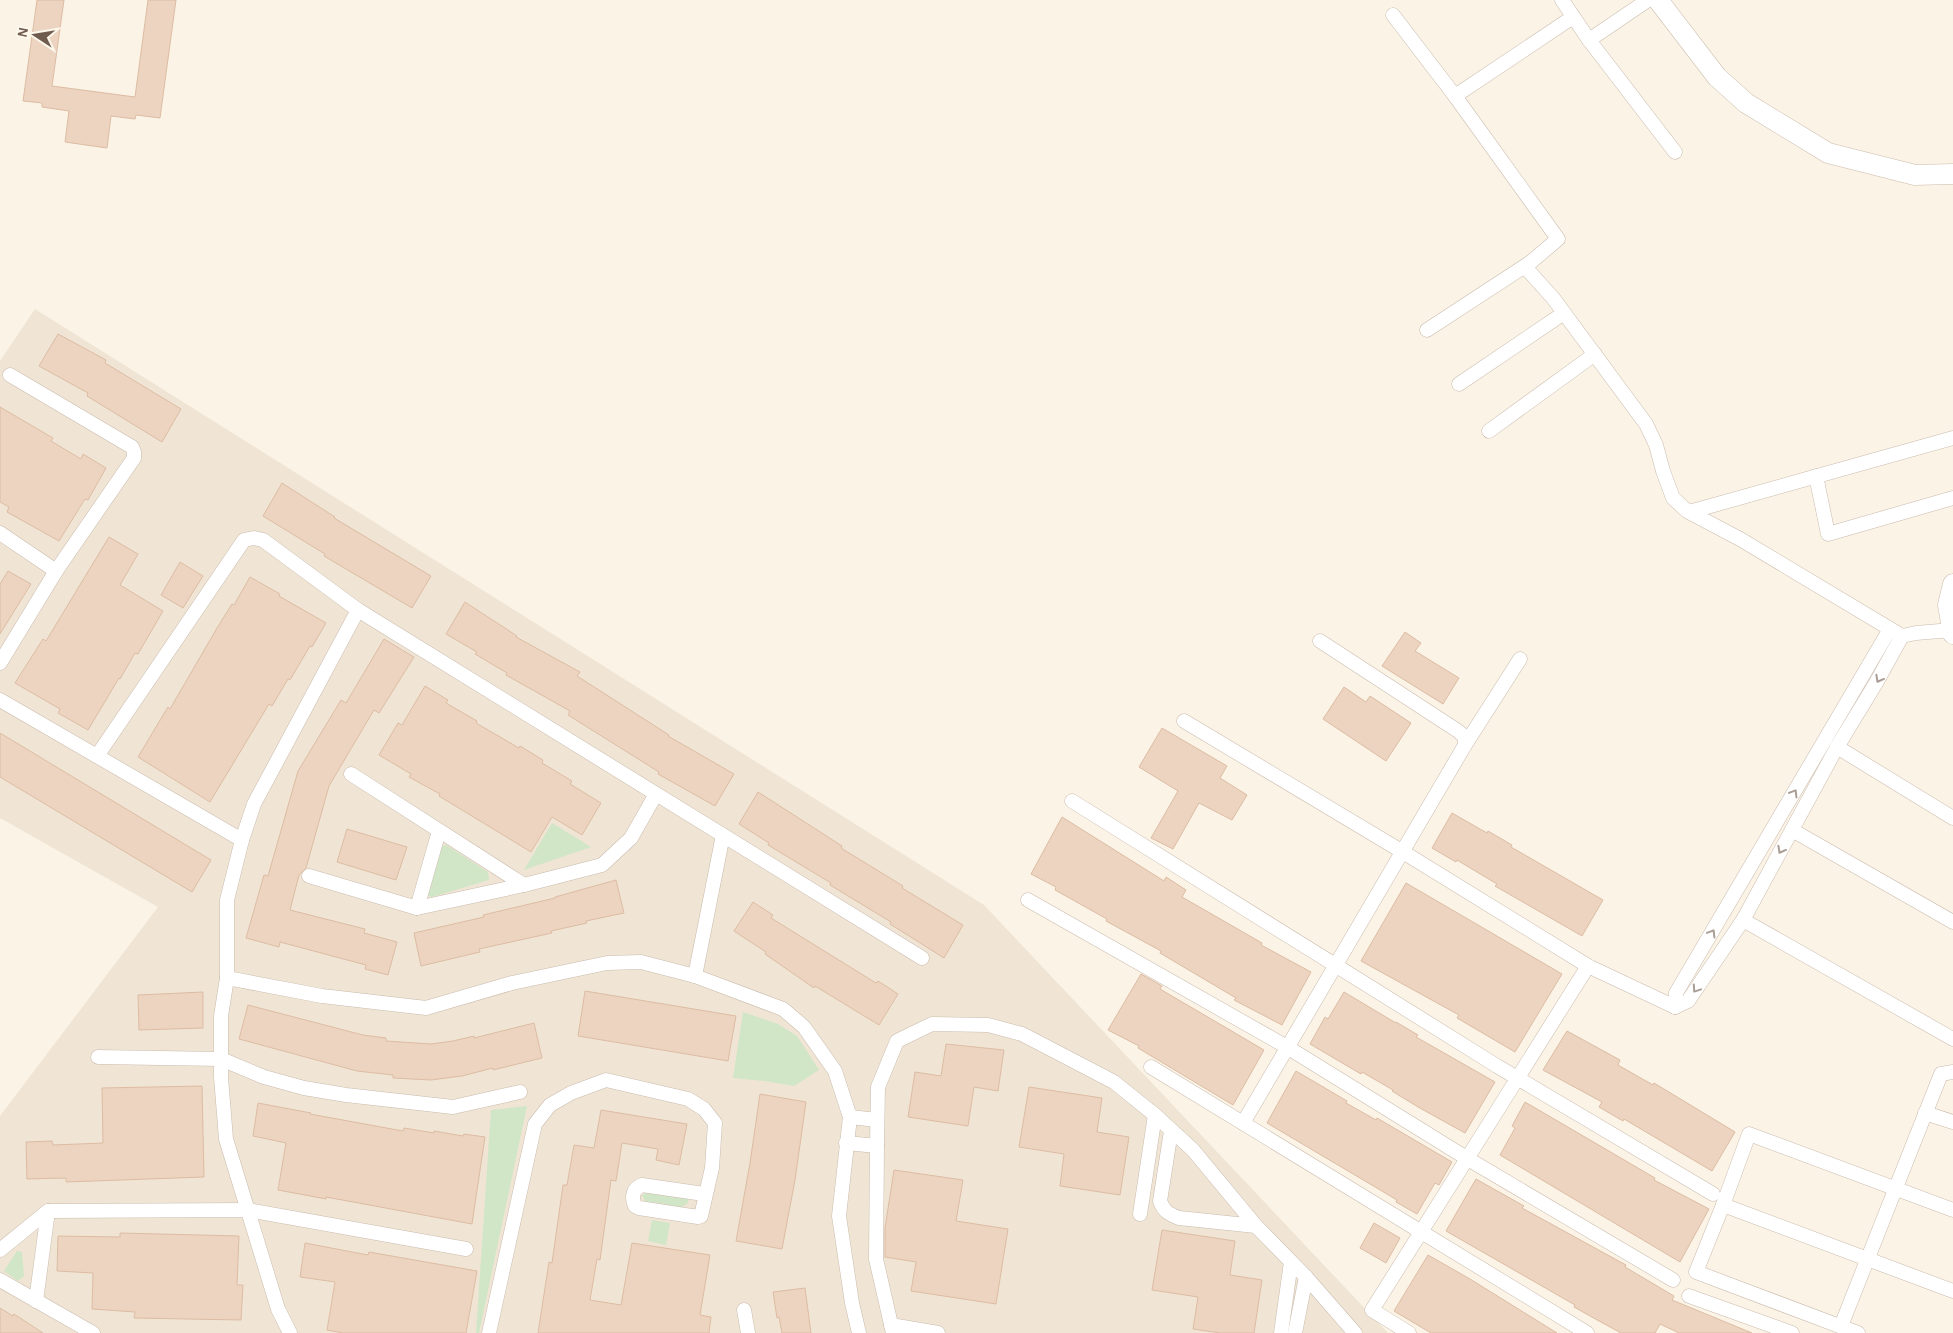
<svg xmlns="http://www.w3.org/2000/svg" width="1953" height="1333" viewBox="0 0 1953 1333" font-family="'Alegreya Sans',sans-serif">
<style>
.residential{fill:#f0e5d5}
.green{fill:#d1e6c6}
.building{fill:#ecd4c0;stroke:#ddbca3}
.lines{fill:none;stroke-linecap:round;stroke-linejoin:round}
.street-casing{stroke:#cabbad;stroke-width:15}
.secondary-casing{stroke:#ccbcac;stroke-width:21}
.street{stroke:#fff;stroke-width:14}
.secondary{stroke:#fff;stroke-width:20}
.oneway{stroke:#a99d95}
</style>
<rect width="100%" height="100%" fill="#faf3e6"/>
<!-- residential -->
<polygon class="residential" points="35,309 984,905 1388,1333 0,1333 0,1116 158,907 0,818 0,361"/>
<!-- green -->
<g class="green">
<polygon points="552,823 591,847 524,870"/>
<polygon points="446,845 488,872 489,880 432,897 425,895 441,847"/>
<polygon points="743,1012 778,1024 797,1036 819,1070 794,1086 765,1081 733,1078"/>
<polygon points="527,1106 479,1333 476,1333 491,1110"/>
<polygon points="649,1191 688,1197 688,1203 682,1207 645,1201 642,1195"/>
<polygon points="652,1220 670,1223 666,1245 648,1241"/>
<polygon points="17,1251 22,1252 24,1276 18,1281 4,1271"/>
</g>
<!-- building -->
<g class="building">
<polygon points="37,0 64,0 52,86 135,97 148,0 176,0 160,118 136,115 135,119 111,116 107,148 65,142 69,111 42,107 42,103 23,101"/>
<polygon points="58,334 106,360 105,363 181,409 162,442 87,396 88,393 39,366"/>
<polygon points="0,407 53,438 51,441 81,459 83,454 106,468 88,500 85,499 59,541 7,512 9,507 0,502"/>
<polygon points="282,483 335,517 334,518 431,576 412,608 324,556 325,554 263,516"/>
<polygon points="109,537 138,554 120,585 163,611 138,654 135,653 120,679 119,678 88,730 58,713 60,709 15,683 43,639 46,641"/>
<polygon points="180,562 203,576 183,608 161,595"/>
<polygon points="8,571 31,584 0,634 0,584"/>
<polygon points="250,577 280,594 279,596 326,623 312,647 310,646 290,680 288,679 272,706 269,704 210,802 138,757 168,707 170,709 217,628 232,604 234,605"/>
<polygon points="465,602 517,636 516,637 580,672 577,676 669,735 668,736 734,774 715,806 658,774 659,772 568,715 570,711 506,675 507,673 475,654 477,652 446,634"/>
<polygon points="1405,632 1421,643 1415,651 1459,678 1443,704 1382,666"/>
<polygon points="384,639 414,657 379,713 374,710 329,786 306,868 299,875 290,910 365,929 364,933 397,942 388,975 365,969 366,965 280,942 279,947 246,938 264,875 268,876 298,771 341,700 346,703"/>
<polygon points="425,686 448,700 446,703 477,721 476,723 519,748 520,746 543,760 542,763 572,781 570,784 601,803 582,835 552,817 531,852 439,796 440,794 409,777 411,774 379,755 398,723 402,725"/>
<polygon points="1344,687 1366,702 1370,696 1411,723 1386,761 1323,719"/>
<polygon points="1162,728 1227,766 1220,778 1247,795 1232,820 1199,803 1173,849 1151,838 1178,791 1139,767"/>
<polygon points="0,733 211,860 192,892 0,777"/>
<polygon points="758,792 842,846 841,848 903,886 902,888 963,925 944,958 890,924 891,922 830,885 831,883 768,845 769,843 739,824"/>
<polygon points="1452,813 1487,833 1488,831 1512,845 1511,847 1603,900 1582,936 1495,886 1497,884 1457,860 1456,862 1432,848"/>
<polygon points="1062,817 1164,881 1166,877 1186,890 1182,897 1262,943 1261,945 1311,972 1282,1025 1234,1000 1236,998 1160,953 1161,951 1106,921 1107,919 1055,890 1056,887 1031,874"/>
<polygon points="347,829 407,847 396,880 337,862"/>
<polygon points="616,880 624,913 586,921 587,923 551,931 552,933 479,949 480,952 421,966 414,933 484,917 483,915 555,898 555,897"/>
<polygon points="1406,883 1562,974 1515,1052 1457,1018 1459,1015 1361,961"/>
<polygon points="753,902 773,915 771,918 876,983 878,981 898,994 879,1025 815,986 814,988 765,954 766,952 734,931"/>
<polygon points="1141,974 1162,986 1160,989 1264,1050 1233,1105 1138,1048 1139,1046 1108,1030"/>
<polygon points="585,991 736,1016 728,1061 578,1036"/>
<polygon points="203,992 203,1028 139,1030 138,995"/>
<polygon points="1344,992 1396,1023 1396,1022 1418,1035 1416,1037 1495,1082 1465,1133 1418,1107 1392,1091 1393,1090 1362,1072 1361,1074 1310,1044 1325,1017 1328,1019"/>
<polygon points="248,1005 363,1035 386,1038 386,1041 431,1044 453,1041 474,1036 474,1038 534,1023 542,1058 493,1070 493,1068 462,1076 431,1080 393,1078 393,1075 357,1071 239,1039"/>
<polygon points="1567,1031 1620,1060 1618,1065 1653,1085 1654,1083 1735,1132 1712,1171 1624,1119 1623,1121 1599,1107 1602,1102 1543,1070"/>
<polygon points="946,1044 1004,1050 998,1091 974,1087 968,1126 908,1117 915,1072 941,1076"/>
<polygon points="1296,1071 1347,1101 1346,1103 1376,1120 1377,1118 1452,1162 1439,1185 1435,1183 1417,1214 1396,1202 1397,1200 1267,1123"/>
<polygon points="202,1086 204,1177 66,1182 66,1178 27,1179 26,1142 52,1141 53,1145 103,1143 102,1088"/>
<polygon points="1029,1087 1102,1098 1097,1132 1129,1137 1120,1195 1060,1186 1064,1154 1019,1147"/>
<polygon points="760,1094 806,1102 795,1180 782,1249 736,1241 750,1163"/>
<polygon points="1525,1102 1655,1178 1654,1180 1709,1209 1680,1262 1500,1155 1515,1128 1512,1126"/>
<polygon points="258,1103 311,1113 310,1114 403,1131 404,1128 434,1133 434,1131 463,1136 464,1134 485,1137 472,1224 326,1197 326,1199 278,1190 286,1143 253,1136"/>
<polygon points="601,1110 687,1124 679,1165 656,1160 658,1149 622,1143 616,1181 611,1180 600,1260 597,1259 590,1300 621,1305 632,1243 710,1255 700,1315 711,1317 709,1333 538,1333 549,1262 552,1263 563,1185 567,1185 574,1145 594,1148"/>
<polygon points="894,1170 963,1180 956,1221 1008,1229 996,1304 911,1291 916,1262 885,1257 885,1228"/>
<polygon points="1476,1179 1524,1206 1522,1208 1626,1265 1625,1267 1674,1296 1672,1300 1752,1333 1679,1333 1660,1324 1655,1333 1621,1333 1599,1321 1574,1307 1575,1305 1446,1231"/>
<polygon points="1374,1223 1400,1238 1386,1263 1360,1248"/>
<polygon points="1162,1230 1235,1241 1230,1275 1262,1280 1254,1333 1220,1333 1193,1329 1198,1297 1152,1290"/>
<polygon points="120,1233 239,1236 237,1285 243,1285 241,1320 134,1318 135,1312 92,1309 93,1273 57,1271 58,1236 120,1237"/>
<polygon points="305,1243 368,1255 369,1252 477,1271 466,1333 343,1333 327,1330 335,1282 300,1277"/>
<polygon points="1428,1255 1470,1279 1557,1333 1431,1333 1394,1311"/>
<polygon points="805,1288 811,1333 782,1333 779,1317 777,1318 773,1292"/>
<polygon points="0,1308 13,1316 14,1314 43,1333 0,1333"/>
</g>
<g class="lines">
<!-- street casing -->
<g class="street-casing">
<g id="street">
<polyline points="1562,0 1589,40 1675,152"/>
<polyline points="1393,15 1455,96 1558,239 1525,267 1553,298 1646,424 1656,445 1663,471 1673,498 1687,511 1740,539 1902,636 1916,633 1952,630"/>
<polyline points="1589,40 1648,0"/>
<polyline points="1455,96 1573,17"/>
<polyline points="1427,330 1531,262"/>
<polyline points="1459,384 1564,313"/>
<polyline points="1489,431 1595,354"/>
<polyline points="1816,476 1828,534 1953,498"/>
<polyline points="1689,512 1953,438"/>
<polyline points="0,533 56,571"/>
<polyline points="0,663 56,571 134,458 134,452 132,447 10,375"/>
<polyline points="0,700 242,840"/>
<polyline points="1184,721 1403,852 1588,966 1675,1007"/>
<polyline points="1465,745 1520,659"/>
<polyline points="1837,747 1953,818"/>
<polyline points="97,756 244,540 254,538 263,540 358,610 922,958"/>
<polyline points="351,774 524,885"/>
<polyline points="1072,801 1497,1066 1713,1194"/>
<polyline points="1792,830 1953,922"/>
<polyline points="309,876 417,908 524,885 602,865 631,838 656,794"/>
<polyline points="1028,900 1287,1047 1468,1159 1673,1280"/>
<polyline points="417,908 439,831"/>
<polyline points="1743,920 1953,1039"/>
<polyline points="695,976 723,835"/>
<polyline points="227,978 322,996 426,1008 512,983 607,963 641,962 695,976 783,1009 804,1027 835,1071 850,1117 839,1216 852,1303 859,1333"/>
<polyline points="1675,1007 1688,1001 1743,920 1837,747 1876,683 1902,636"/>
<polyline points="1675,1007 1676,993 1890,629"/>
<polyline points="98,1057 221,1059 264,1077 304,1088 346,1095 453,1107 520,1092"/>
<polyline points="1151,1067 1587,1333"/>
<polyline points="1925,1113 1953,1122"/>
<polyline points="850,1117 877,1120"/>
<polyline points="1243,1123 1465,745 1465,737 1458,731 1320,641"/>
<path d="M1171 1131 1160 1201C1164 1212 1169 1214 1179 1218L1256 1226"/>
<polyline points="846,1143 877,1146 878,1087 897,1041 932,1024 988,1025 1022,1034 1114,1082 1155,1115 1193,1150 1256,1226 1306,1277 1355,1333"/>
<polyline points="877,1146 876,1259 893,1333"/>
<polyline points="1723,1205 1953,1291"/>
<polyline points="1140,1214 1155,1115"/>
<polyline points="0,1250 48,1211 248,1210 466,1249"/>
<polyline points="0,1280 93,1333"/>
<polyline points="1689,1296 1792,1333"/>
<polyline points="36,1301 48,1211"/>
<polyline points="744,1310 748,1333"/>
<polyline points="891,1325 938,1333"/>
<polyline points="1841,1326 1941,1074 1953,1072"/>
<polyline points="290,1333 278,1309 226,1139 221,1077 221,1016 227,978 227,900 242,840 254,804 358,610"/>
<path d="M489 1333 535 1124 550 1105 571 1093 606 1080 688 1099 704 1109 715 1123 712 1168 701 1216 698 1217 639 1208 635 1206C631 1197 633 1188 642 1185L704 1194"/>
<polyline points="1281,1333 1291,1262"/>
<polyline points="1295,1333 1306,1277"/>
<polyline points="1409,1333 1372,1310 1588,966"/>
<polyline points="1858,1333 1696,1272 1723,1205 1749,1134 1953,1210"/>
</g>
</g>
<!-- secondary casing -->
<g class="secondary-casing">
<g id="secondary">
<polyline points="1658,0 1717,77 1746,103 1828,153 1915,175 1953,174"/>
<polyline points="1953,584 1948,605 1953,634"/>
</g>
</g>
<!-- street -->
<use href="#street" class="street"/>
<!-- secondary -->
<use href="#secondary" class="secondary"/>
</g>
<!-- one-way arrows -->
<defs><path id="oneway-chevron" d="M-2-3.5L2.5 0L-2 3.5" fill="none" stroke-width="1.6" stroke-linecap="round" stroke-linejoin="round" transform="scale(1.25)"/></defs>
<g class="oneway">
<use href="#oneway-chevron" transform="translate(1879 679) rotate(119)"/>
<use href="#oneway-chevron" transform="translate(1794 793) rotate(-59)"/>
<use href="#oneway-chevron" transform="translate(1781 850) rotate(119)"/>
<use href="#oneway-chevron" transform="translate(1712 933) rotate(-59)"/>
<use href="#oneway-chevron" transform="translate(1696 989) rotate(124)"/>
</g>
<!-- north arrow -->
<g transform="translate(35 35) rotate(282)" stroke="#fdf7ec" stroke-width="4" paint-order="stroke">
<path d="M0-4L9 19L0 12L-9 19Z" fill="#705c4e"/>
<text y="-8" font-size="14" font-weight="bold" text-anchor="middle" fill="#705c4e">N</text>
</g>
</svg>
